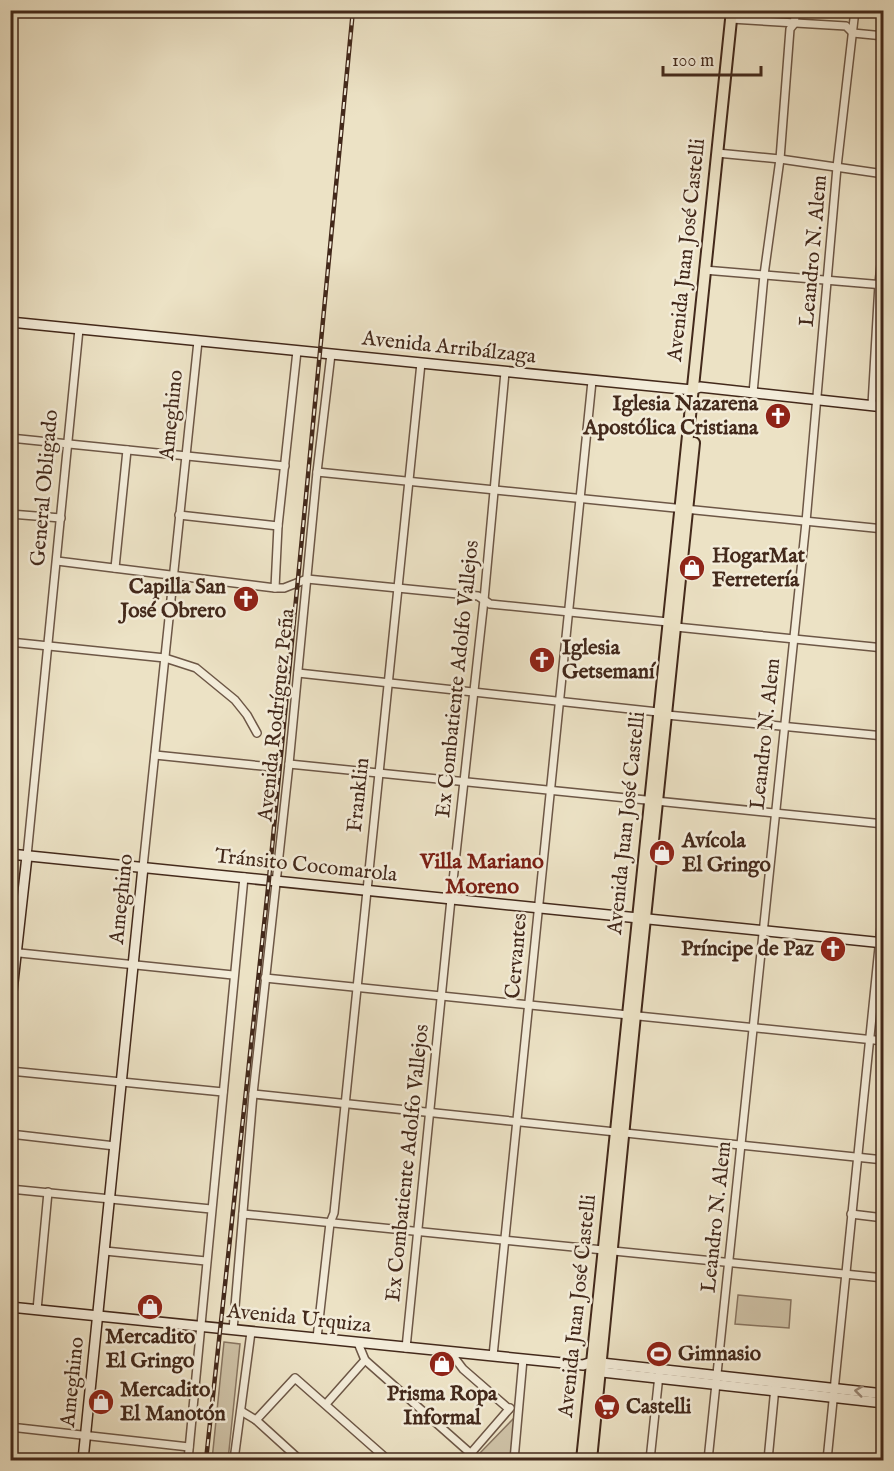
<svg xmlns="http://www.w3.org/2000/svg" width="894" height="1471" viewBox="0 0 894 1471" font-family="'IM FELL English',serif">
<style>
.green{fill:#cfc3a8;stroke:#897662;stroke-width:1.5}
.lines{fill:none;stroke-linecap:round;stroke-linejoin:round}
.street-casing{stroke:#6d5746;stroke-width:10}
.secondary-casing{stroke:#43291b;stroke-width:12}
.primary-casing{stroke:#43291b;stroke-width:14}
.street{stroke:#f3ecd9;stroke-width:7}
.secondary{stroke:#f3ecd9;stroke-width:9}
.primary{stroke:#ece2c5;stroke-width:10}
.rail-casing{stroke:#43291b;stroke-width:4.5}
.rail{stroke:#f3ecd9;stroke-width:2;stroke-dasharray:7;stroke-linecap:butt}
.oneway{stroke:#9b8a7a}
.labels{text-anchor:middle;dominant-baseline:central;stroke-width:5;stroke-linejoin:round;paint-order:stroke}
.street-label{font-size:21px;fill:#43291b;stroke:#f3ecd9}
.poi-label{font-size:21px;font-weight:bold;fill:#43291b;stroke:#f3ecd9;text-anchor:start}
.neighbourhood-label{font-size:22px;font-weight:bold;fill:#7a1f14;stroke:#f3ecd9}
</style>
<rect width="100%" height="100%" fill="#ece2c5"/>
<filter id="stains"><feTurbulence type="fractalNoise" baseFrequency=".00333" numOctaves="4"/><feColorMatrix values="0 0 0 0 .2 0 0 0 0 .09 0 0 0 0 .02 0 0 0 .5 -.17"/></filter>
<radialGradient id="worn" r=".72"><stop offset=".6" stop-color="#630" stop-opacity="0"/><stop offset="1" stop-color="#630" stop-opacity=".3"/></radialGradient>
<!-- green -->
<g class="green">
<polygon points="738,1295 791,1300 789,1328 735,1324"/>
<polygon points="224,1342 240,1344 228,1460 212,1460"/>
<polygon points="515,1417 510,1460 489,1460 479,1454"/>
</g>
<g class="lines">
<!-- street casing -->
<g class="street-casing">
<g id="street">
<polyline points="731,19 846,26 853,33 884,36"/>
<polyline points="717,153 780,159 884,174"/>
<polyline points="704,270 884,285"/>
<polyline points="753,393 764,275 780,159 790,29 794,24 796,10"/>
<polyline points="872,405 879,284 884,236"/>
<polyline points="10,438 285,466"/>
<polyline points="317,472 884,529"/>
<polyline points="10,514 61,518"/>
<polyline points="179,515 278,526"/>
<polyline points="57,561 275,588 284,588 307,579 478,596 490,604 668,622 676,627 884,648"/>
<polyline points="115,568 127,450"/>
<polyline points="275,588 278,526 297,351"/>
<polyline points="10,642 165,658 196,668 235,700 247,715 257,733"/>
<polyline points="298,673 658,712 667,715 884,736"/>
<polyline points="155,755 272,767"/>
<polyline points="289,764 884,824"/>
<polyline points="27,856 79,329"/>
<polyline points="143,867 198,341"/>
<polyline points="10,952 233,975"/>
<polyline points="265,978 884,1041"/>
<polyline points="10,1071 223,1092"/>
<polyline points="253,1094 884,1160"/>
<polyline points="10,1134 115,1146"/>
<polyline points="10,1189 211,1209"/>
<polyline points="243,1214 884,1278"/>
<polyline points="851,1214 884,1218"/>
<polyline points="105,1251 206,1261"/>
<polyline points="37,1310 48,1192"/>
<polyline points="233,1330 253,1094 289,764 317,472 331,354"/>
<polyline points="317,1338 330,1223 334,1213 421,363"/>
<polyline points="358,1343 365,1360 478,1460"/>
<polyline points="406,1348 451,899 484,600 505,372"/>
<polyline points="451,1353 463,1369 509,1409"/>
<polyline points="493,1356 592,381"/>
<polyline points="326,1404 365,1360"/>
<polyline points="241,1411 256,1420 300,1460"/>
<polyline points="256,1420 295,1378 388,1460"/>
<polyline points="10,1427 189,1447"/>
<polyline points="188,1460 244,877"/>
<polyline points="234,1460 251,1332"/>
<polyline points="465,1460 510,1408"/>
<polyline points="514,1460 523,1359"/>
<polyline points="650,1460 659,1375"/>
<polyline points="708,1460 806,522 837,167 855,10"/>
<polyline points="768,1460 775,1387"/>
<polyline points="827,1460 884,898"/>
</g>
</g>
<!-- secondary casing -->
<g class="secondary-casing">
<g id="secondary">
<polyline points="10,322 692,390 700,387 884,407"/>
<polyline points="10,854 884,943"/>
<polyline points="10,1009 27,856"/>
<polyline points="10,1307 583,1365 592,1362 884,1394"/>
<polyline points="593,1371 884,1403"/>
<polyline points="83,1460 143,867"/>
</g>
</g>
<!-- primary casing -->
<g class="primary-casing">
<g id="primary">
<polyline points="582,1460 732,10"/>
<polyline points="591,1460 635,1015 694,443"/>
</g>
</g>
<!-- street -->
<use href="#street" class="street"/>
<!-- secondary -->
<use href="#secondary" class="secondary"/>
<!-- primary -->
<use href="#primary" class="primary"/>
<!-- rail casing -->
<g class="rail-casing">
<polyline id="rail" points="206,1460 269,879 353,10"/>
</g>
<!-- rail -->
<use href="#rail" class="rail"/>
</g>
<!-- one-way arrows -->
<defs><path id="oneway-chevron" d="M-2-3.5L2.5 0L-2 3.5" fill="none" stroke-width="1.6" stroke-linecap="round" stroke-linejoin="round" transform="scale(1.5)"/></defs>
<use class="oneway" href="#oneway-chevron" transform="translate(859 1391) rotate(-173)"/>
<!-- icons -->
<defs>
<g id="church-disc" transform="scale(1.35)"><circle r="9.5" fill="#8f2418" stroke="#f3ecd9"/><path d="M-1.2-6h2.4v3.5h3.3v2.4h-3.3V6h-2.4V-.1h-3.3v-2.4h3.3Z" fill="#fff"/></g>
<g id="shop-disc" transform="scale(1.35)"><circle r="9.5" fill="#8f2418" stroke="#f3ecd9"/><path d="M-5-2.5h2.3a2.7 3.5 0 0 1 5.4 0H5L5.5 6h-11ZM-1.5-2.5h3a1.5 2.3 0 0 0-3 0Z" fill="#fff"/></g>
<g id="stadium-disc" transform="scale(1.35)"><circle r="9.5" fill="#8f2418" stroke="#f3ecd9"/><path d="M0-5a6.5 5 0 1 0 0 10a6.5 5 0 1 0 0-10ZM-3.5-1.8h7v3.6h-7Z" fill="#fff"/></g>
<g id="supermarket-disc" transform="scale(1.35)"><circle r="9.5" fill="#8f2418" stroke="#f3ecd9"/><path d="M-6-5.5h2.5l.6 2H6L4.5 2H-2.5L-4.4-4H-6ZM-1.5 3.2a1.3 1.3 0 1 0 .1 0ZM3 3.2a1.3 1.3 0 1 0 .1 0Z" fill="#fff"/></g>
</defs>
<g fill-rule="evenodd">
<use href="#church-disc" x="778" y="416"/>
<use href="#shop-disc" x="692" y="568"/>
<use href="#church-disc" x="246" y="599"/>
<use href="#church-disc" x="542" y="660"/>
<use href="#shop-disc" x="662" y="853"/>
<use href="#church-disc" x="833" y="949"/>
<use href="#shop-disc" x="150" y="1307"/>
<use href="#stadium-disc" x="659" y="1354"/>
<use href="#shop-disc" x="442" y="1364"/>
<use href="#shop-disc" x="101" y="1402"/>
<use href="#supermarket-disc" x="607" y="1407"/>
</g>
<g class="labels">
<!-- street labels -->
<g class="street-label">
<text transform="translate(687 250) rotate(-84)">Avenida Juan José Castelli</text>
<text transform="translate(814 251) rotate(-85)">Leandro N. Alem</text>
<text transform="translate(449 348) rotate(6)">Avenida Arribálzaga</text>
<text transform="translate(172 415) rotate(-84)">Ameghino</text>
<text transform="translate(45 488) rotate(-85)">General Obligado</text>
<text transform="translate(458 679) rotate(-84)">Ex Combatiente Adolfo Vallejos</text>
<text transform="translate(277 715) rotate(-84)">Avenida Rodríguez Peña</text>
<text transform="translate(766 734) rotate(-84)">Leandro N. Alem</text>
<text transform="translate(359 795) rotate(-84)">Franklin</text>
<text transform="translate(627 823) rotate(-84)">Avenida Juan José Castelli</text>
<text transform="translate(306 866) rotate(6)">Tránsito Cocomarola</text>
<text transform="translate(122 899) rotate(-84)">Ameghino</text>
<text transform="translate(517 956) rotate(-85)">Cervantes</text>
<text transform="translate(408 1163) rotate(-84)">Ex Combatiente Adolfo Vallejos</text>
<text transform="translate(717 1217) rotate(-84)">Leandro N. Alem</text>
<text transform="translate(578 1306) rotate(-84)">Avenida Juan José Castelli</text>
<text transform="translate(299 1319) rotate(6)">Avenida Urquiza</text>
<text transform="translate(73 1382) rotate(-84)">Ameghino</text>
</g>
<!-- poi labels -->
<g class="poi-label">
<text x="758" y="404" text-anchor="end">Iglesia Nazarena<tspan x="758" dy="24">Apostólica Cristiana</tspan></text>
<text x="712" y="556">HogarMat<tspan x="712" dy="24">Ferretería</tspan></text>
<text x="226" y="587" text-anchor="end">Capilla San<tspan x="226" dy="24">José Obrero</tspan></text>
<text x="562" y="648">Iglesia<tspan x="562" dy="24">Getsemaní</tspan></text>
<text x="682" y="841">Avícola<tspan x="682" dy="24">El Gringo</tspan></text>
<text x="814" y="949" text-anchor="end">Príncipe de Paz</text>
<text x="150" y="1337" text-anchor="middle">Mercadito<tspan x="150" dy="24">El Gringo</tspan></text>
<text x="678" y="1354">Gimnasio</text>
<text x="120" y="1390">Mercadito<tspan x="120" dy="24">El Manotón</tspan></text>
<text x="442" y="1394" text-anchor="middle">Prisma Ropa<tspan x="442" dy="24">Informal</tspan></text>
<text x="626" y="1407">Castelli</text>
</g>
<!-- neighbourhood labels -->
<g class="neighbourhood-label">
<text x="482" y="862">Villa Mariano<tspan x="482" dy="25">Moreno</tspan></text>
</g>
</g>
<!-- margin -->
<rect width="894" height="1471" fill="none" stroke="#ece2c5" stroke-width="36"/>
<rect x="12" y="12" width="870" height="1447" fill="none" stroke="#43291b" stroke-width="3"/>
<rect x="18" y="18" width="858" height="1435" fill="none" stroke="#43291b" stroke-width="1.5"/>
<!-- scale -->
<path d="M663 66v9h98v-9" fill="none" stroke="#43291b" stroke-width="3"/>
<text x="672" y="66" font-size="18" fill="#43291b" stroke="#f3ecd9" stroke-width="4.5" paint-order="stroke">100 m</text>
<rect width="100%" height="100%" filter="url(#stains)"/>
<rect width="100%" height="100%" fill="url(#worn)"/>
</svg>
